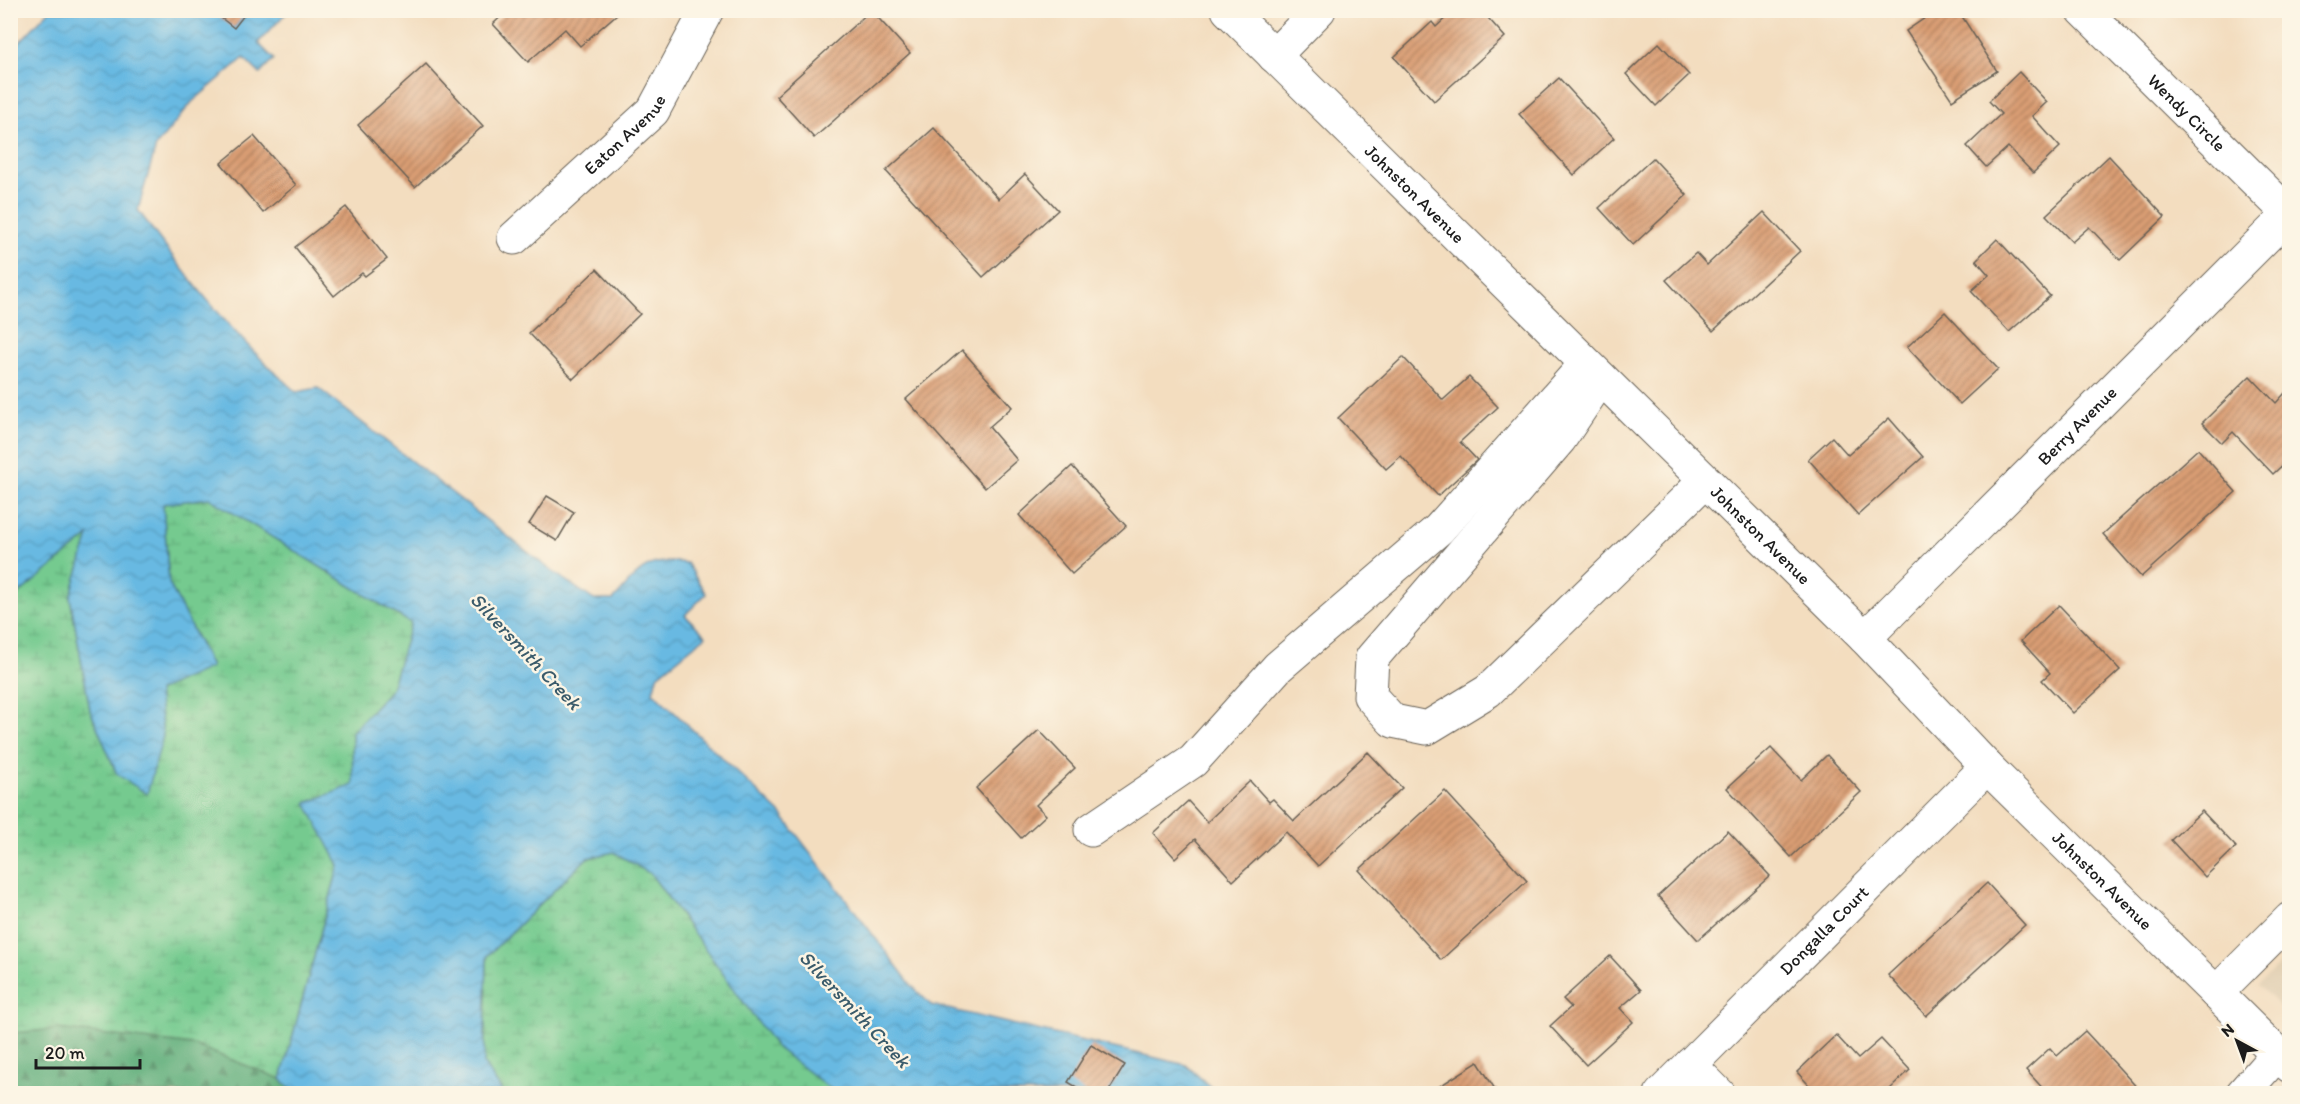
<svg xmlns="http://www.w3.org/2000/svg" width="2300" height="1104" viewBox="0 0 2300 1104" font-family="Itim,sans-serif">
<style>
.built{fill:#e2d0b4}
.forest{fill:url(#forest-firs);stroke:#3e654b;stroke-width:1.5}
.wetland{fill:url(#wetland-marsh);stroke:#487356;stroke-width:1.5}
.water{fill:url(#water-waves);stroke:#426a7f;stroke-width:1.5}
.building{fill:url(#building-hatch)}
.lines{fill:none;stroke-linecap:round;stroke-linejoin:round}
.minor-casing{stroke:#676055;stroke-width:35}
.minor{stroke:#fff;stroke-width:33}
.labels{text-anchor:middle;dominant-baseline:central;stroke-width:5;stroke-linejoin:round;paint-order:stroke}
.street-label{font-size:18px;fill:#1c1c1c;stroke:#fcf5e5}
.water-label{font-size:20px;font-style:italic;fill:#3a5b6b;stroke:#fcf5e5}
</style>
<defs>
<pattern id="forest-firs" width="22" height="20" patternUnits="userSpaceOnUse" patternTransform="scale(1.5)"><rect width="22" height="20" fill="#5fae7a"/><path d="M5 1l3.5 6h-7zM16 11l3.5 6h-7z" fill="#4e8d63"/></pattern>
<pattern id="wetland-marsh" width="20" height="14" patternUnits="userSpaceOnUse" patternTransform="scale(1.5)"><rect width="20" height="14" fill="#74ca8f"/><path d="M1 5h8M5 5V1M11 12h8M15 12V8" fill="none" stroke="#64ad7b"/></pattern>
<pattern id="water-waves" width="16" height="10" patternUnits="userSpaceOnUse" patternTransform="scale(1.5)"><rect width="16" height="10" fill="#67b9e2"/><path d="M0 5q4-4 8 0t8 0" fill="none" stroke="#599ec1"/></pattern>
<pattern id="building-hatch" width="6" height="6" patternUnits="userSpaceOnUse" patternTransform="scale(1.5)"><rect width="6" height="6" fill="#d99d73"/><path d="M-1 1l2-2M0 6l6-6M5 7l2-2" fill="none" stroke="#af7f5e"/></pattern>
</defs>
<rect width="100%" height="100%" fill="#fcf5e5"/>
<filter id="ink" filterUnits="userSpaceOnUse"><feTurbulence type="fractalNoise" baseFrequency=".0167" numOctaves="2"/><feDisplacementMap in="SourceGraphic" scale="12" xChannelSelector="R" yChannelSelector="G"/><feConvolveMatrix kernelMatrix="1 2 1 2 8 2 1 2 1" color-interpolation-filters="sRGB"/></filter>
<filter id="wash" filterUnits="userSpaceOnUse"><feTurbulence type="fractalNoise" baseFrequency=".008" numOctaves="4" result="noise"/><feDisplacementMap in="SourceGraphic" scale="24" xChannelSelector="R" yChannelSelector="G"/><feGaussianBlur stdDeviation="1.35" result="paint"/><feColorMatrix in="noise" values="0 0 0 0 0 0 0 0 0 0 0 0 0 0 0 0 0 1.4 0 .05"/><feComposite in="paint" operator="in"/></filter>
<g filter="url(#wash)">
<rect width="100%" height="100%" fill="#f3ddbf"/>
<!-- built -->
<polygon class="built" points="2289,954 2289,1016 2258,985"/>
<!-- forest -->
<polygon class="forest" points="58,1029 194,1045 281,1079 295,1093 11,1094 11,1033"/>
<!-- wetland -->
<g class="wetland">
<polygon points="209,498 411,623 391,689 352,732 353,786 307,803 339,865 281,1079 194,1045 58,1029 11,1033 11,600 90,535 70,597 90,710 117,774 163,736 158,691 211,666 169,583 163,504"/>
<polygon points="614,852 651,874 776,1047 836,1093 503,1093 484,1064 487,956 587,858"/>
</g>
<!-- water -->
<path class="water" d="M49 11H288L258 43 274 59 260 74 244 58 192 102 156 146 138 210C186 276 235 338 296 392L318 388 552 571 594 600H613C640 571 644 557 687 563L706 594 685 615 706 636 657 676 653 692 781 814 912 986 931 1005 1186 1065 1217 1093H836L776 1047 651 874 614 852 587 858 487 956 484 1064 503 1093H295L281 1079 339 865 306 803 353 785 352 732 391 689 411 623 209 498 163 504 169 583 211 667 158 691 163 736 147 794 117 774 90 710 70 597 89 536 11 600 10 52Z"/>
<g id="blocks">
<!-- building -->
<g class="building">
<polygon points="211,10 248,10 234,28"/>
<polygon points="508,10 613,10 617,14 580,46 565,29 528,62 493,24"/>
<polygon points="871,10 910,53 814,138 776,96"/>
<polygon points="1454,10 1481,10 1505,37 1434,101 1394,57 1432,22 1436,27"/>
<polygon points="1937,10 1958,10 1997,71 1952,100 1906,31"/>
<polygon points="1659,43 1689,75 1656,106 1626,74"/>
<polygon points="426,64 483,126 415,187 358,125"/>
<polygon points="2019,72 2047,102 2032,116 2060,147 2033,173 2008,147 1986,167 1967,146 2001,114 1989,101"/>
<polygon points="1559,78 1614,138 1574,175 1519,114"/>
<polygon points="934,128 999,199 1025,174 1058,210 983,277 886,171"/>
<polygon points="254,136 296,185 263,213 221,163"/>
<polygon points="2109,156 2165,217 2120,260 2089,227 2072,242 2046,215"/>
<polygon points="1653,158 1687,195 1633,245 1599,208"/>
<polygon points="346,207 387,259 365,276 362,273 334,296 295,247"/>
<polygon points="1764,212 1800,251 1713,331 1666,280 1696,253 1707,265"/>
<polygon points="1997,239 2050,296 2009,332 1971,291 1989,275 1976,260"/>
<polygon points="597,269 640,314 573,379 529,333"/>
<polygon points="1945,312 1998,369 1960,404 1907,347"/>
<polygon points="962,350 1012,407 989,427 1017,460 985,488 906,399"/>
<polygon points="1403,357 1443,400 1469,377 1498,407 1460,442 1477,460 1438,496 1401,456 1386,469 1338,418"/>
<polygon points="2250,376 2276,403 2285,393 2290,397 2290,458 2273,474 2233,432 2222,443 2202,423"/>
<polygon points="1889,418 1923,457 1858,515 1808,459 1832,437 1848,455"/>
<polygon points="2198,449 2236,492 2141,577 2103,534"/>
<polygon points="1072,466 1126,526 1072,574 1019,515"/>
<polygon points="547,496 574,512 557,541 529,524"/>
<polygon points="2059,605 2120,670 2073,713 2042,680 2050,673 2021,641"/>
<polygon points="1039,730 1075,768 1036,805 1046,815 1021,838 976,788"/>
<polygon points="1771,748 1801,780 1827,755 1861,792 1791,857 1727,788"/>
<polygon points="1368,752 1402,788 1318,866 1286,832 1233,881 1195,839 1175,858 1153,833 1188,801 1207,822 1250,781 1269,802 1273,799 1294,821"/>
<polygon points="1445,791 1527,881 1441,960 1359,870"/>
<polygon points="2202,811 2236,847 2205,877 2171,840"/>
<polygon points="1728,831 1770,876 1698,940 1658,896"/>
<polygon points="1987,883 2025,925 1926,1016 1888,975"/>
<polygon points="1610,956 1641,990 1620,1008 1633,1022 1586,1065 1550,1026 1571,1007 1563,999"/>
<polygon points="2085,1031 2143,1094 2048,1094 2026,1070 2050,1048 2057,1056"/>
<polygon points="1836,1035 1858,1059 1881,1039 1910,1070 1890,1089 1894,1094 1817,1094 1797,1072"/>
<polygon points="1091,1045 1125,1065 1107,1094 1088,1094 1068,1082"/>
<polygon points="1478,1062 1498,1094 1427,1094"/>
</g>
</g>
</g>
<g filter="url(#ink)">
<use href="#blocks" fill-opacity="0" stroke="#676055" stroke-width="1.5"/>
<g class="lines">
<!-- minor casing -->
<g class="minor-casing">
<g id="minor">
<path id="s1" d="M1228 10 1865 638 1987 767 2290 1066"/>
<path id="s2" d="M2083 10 2289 214"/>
<polyline points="1274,56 1319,10"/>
<path id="s3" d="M514 238 653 111 707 10"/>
<polyline points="1601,378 1560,439 1372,658 1370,696 1393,721 1427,728 1488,691 1705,481"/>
<path id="s4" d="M1865 638 2290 213"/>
<polyline points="1091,830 1193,761 1278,667 1439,529 1586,364"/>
<polyline points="2216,993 2290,919"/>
<polyline points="1661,1094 1690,1065"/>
<path id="s5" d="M1719 1094 1690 1065 1987 767"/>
<polyline points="2242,1094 2277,1054"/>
</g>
</g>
<!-- minor -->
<use href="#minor" class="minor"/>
</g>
</g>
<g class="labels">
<!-- street labels -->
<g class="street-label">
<text stroke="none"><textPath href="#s2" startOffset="146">Wendy Circle</textPath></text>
<text stroke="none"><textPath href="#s3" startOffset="152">Eaton Avenue</textPath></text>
<text stroke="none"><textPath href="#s1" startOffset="262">Johnston Avenue</textPath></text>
<text stroke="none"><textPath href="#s4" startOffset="300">Berry Avenue</textPath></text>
<text stroke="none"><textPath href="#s1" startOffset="748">Johnston Avenue</textPath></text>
<text stroke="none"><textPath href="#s1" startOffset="1234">Johnston Avenue</textPath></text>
<text stroke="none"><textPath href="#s5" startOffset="231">Dongalla Court</textPath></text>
</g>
<!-- water labels -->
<g class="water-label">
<text transform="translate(526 651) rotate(47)">Silversmith Creek</text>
<text transform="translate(855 1009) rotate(47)">Silversmith Creek</text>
</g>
</g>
<!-- margin -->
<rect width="2300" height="1104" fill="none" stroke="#fcf5e5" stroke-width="36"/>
<!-- north arrow -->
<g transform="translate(2237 1041) rotate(319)" stroke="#fcf5e5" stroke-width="4.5" paint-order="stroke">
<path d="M0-4.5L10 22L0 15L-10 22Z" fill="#1c1c1c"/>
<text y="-9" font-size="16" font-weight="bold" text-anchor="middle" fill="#1c1c1c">N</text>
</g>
<!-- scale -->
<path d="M36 1059v9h104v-9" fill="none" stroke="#1c1c1c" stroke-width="3"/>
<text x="45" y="1059" font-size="18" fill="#1c1c1c" stroke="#fcf5e5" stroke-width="4.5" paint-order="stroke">20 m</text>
</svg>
